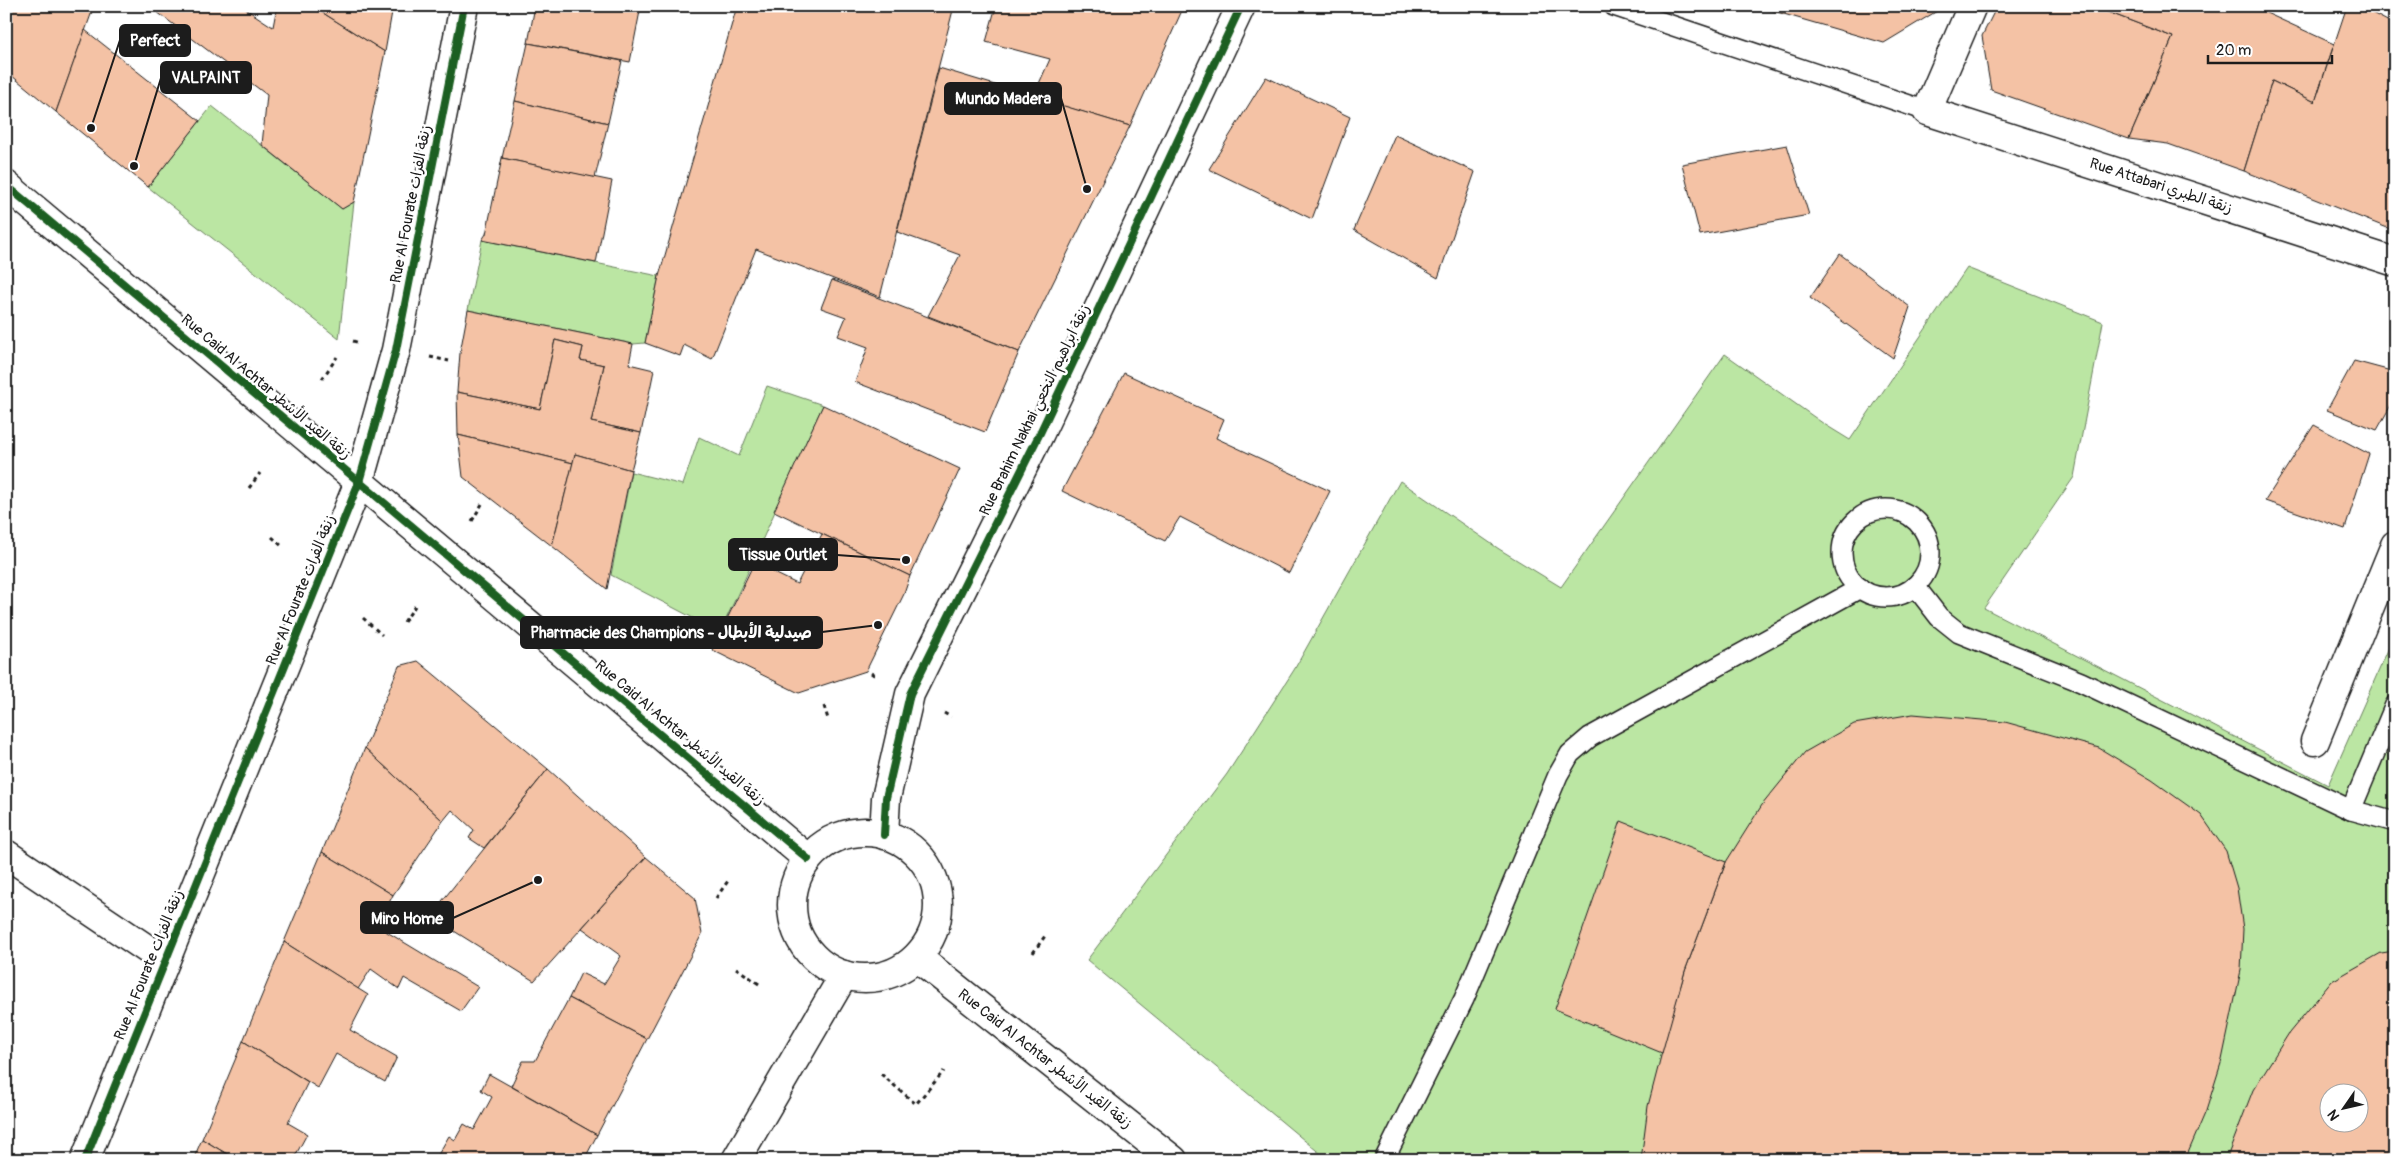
<svg xmlns="http://www.w3.org/2000/svg" width="2401" height="1166" viewBox="0 0 2401 1166" font-family="Pangolin,'Playpen Sans Arabic',sans-serif">
<style>
.green{fill:#bbe6a3;stroke:#6c8160;fill-rule:evenodd}
.building{fill:#f4c2a5;stroke:#1c1c1c;fill-rule:evenodd}
.lines{fill:none;stroke-linecap:round;stroke-linejoin:round}
.service-casing{stroke:#1c1c1c;stroke-width:22}
.minor-casing{stroke:#1c1c1c;stroke-width:31}
.tertiary-casing{stroke:#1c1c1c;stroke-width:31}
.path{stroke:#1c1c1c;stroke-width:3;stroke-dasharray:4 4;stroke-linecap:butt}
.service{stroke:#fff;stroke-width:19}
.minor{stroke:#fff;stroke-width:28}
.tertiary{stroke:#fff;stroke-width:28}
.cycleway-casing{stroke:#fff;stroke-width:11}
.cycleway{stroke:#1b5e20;stroke-width:8}
.labels{text-anchor:middle;dominant-baseline:central;stroke-width:5;stroke-linejoin:round;paint-order:stroke}
.street-label{font-size:15px;fill:#1c1c1c;stroke:#fff}
.leader{fill:none;stroke:#1c1c1c;stroke-width:2}
.callout-dot{fill:#1c1c1c;stroke:#fff;stroke-width:2}
.callout{fill:#1c1c1c;stroke:#1c1c1c;stroke-width:2}
.callout-label{font-size:16px;text-anchor:middle;font-weight:bold;fill:#fff}
</style>
<rect width="100%" height="100%" fill="#fff"/>
<filter id="ink" filterUnits="userSpaceOnUse"><feTurbulence type="fractalNoise" baseFrequency=".02" numOctaves="2"/><feDisplacementMap in="SourceGraphic" scale="10" xChannelSelector="R" yChannelSelector="G"/><feConvolveMatrix kernelMatrix="1 2 1 2 8 2 1 2 1" color-interpolation-filters="sRGB"/></filter>
<g filter="url(#ink)">
<!-- green -->
<g class="green">
<polygon points="212,106 342,209 354,202 339,339 148,187"/>
<polygon points="482,240 659,276 645,343 633,344 468,310"/>
<path d="M1967 268 2103 322 2074 477 1984 608 2328 785 2395 634V1160H1328L1087 960 1227 774 1294 670 1400 481 1499 549 1561 587 1725 354 1824 424 1850 440ZM2328 1094H2358V1124H2328Z"/>
<path d="M767 386 823 405C788 480 756 557 720 632L611 575 631 472 683 485 699 437 739 456Z"/>
</g>
<!-- building -->
<g class="building">
<polygon points="6,6 94,6 56,112 6,71"/>
<polygon points="149,6 241,6 273,27 277,6 312,6 385,52 354,202 342,209 262,145 267,95"/>
<polygon points="312,6 393,6 385,52"/>
<polygon points="535,6 641,6 630,62 528,43"/>
<polygon points="737,6 954,6 880,297 756,249 712,359 684,345 680,356 645,343 659,276"/>
<polygon points="996,6 1184,6 1130,126 1033,97 1050,59 986,42"/>
<polygon points="1756,6 1939,6 1937,11 1884,43"/>
<polygon points="1997,6 2092,6 2173,37 2129,139 1991,90 1982,36"/>
<polygon points="2092,6 2251,6 2334,44 2315,102 2272,81 2244,171 2168,144 2129,139 2173,37"/>
<polygon points="2347,6 2359,6 2395,25 2395,231 2244,171 2272,81 2315,102"/>
<polygon points="85,30 200,121 148,187 56,112"/>
<polygon points="528,43 622,61 608,123 515,101"/>
<polygon points="939,68 1130,126 1019,352 928,316 960,255 897,232"/>
<polygon points="1266,77 1350,117 1312,219 1209,169"/>
<polygon points="515,101 608,123 595,178 502,158"/>
<polygon points="1395,135 1475,172 1438,278 1354,230"/>
<polygon points="1787,145 1809,215 1700,235 1682,164"/>
<polygon points="502,158 612,181 596,263 482,240 486,234"/>
<polygon points="1840,254 1910,307 1893,358 1810,298"/>
<polygon points="832,280 1019,352 985,432 855,382 868,347 838,336 846,317 821,308"/>
<polygon points="468,310 633,344 629,364 654,370 641,433 591,422 604,365 580,360 583,347 555,340 540,409 457,392 460,353"/>
<polygon points="555,340 583,347 580,360 604,365 591,422 641,433 631,470 575,454 573,463 458,435 457,392 540,409"/>
<polygon points="2354,361 2395,372 2395,398 2377,430 2327,410"/>
<polygon points="1124,373 1224,419 1216,438 1330,491 1289,573 1180,517 1165,541 1062,491"/>
<polygon points="823,405 960,469 910,576 774,511"/>
<polygon points="2314,425 2369,454 2345,529 2265,501"/>
<polygon points="458,435 573,463 552,546 463,477"/>
<polygon points="575,454 631,470 607,589 552,546"/>
<polygon points="822,534 910,576 904,594 866,671 799,693 712,650 754,563 797,584"/>
<polygon points="418,661 548,769 484,848 469,838 474,830 452,810 443,821 365,748 399,666"/>
<polygon points="1913,714 2005,722 2099,748 2152,780 2201,815 2226,851 2237,888 2243,929 2241,970 2222,1060 2206,1111 2185,1160 1641,1160 1648,1106 1668,1029 1685,971 1726,862 1762,805 1805,752 1854,724"/>
<polygon points="365,748 443,821 393,895 322,852"/>
<polygon points="548,769 646,857 534,981 430,916"/>
<polygon points="1621,821 1726,862 1685,971 1662,1053 1555,1009"/>
<polygon points="322,852 393,895 377,926 478,987 461,1011 404,978 399,989 371,969 358,989 284,942"/>
<polygon points="646,857 695,898 702,934 647,1039 569,998 581,973 604,984 621,956 582,928"/>
<polygon points="284,942 368,995 350,1030 397,1057 385,1082 336,1054 318,1088 243,1041"/>
<path d="M2395 951V1160H2226L2253 1090 2289 1033 2332 981 2381 953ZM2328 1094H2358V1124H2328Z"/>
<polygon points="569,998 647,1039 597,1135 511,1086 523,1061 535,1061"/>
<polygon points="243,1041 308,1082 288,1123 307,1134 293,1160 237,1160 202,1139"/>
<polygon points="489,1074 597,1135 584,1160 435,1160 449,1136 455,1140 464,1124 474,1130 492,1097 481,1090"/>
<polygon points="202,1139 237,1160 193,1160"/>
</g>
<g class="lines">
<!-- service casing -->
<g class="service-casing">
<g id="service">
<polyline points="1614,6 1927,111"/>
<circle cx="1886" cy="553" r="44"/>
<polyline points="1915,586 1939,617 1959,633 2081,682 2351,810 2395,822"/>
<polyline points="2351,810 2395,705"/>
<polyline points="1384,1160 1464,999 1558,775 1570,754 1590,737 1860,588"/>
</g>
</g>
<!-- minor casing -->
<g class="minor-casing">
<g id="minor">
<polyline points="1972,6 1927,111 2395,262"/>
<polyline points="2315,741 2395,545"/>
<polyline points="6,854 165,961"/>
<polyline points="736,1160 844,975"/>
</g>
</g>
<!-- tertiary casing -->
<g class="tertiary-casing">
<g id="tertiary">
<polyline points="6,185 808,859"/>
<circle cx="865" cy="905" r="73"/>
<polyline points="884,835 886,798 910,694 1040,433 1241,6"/>
<polyline points="917,957 1173,1160"/>
<polyline points="85,1160 359,482 396,350 464,6"/>
</g>
</g>
<!-- path -->
<g class="path">
<polyline points="353,341 360,343"/>
<polyline points="430,357 449,361"/>
<polyline points="322,379 337,357"/>
<polyline points="249,488 260,473"/>
<polyline points="472,521 482,504"/>
<polyline points="272,537 283,547"/>
<polyline points="363,618 382,635"/>
<polyline points="404,622 415,606"/>
<polyline points="871,673 877,677"/>
<polyline points="824,706 828,719"/>
<polyline points="944,713 951,717"/>
<polyline points="716,898 728,881"/>
<polyline points="1033,953 1045,936"/>
<polyline points="736,968 762,986"/>
<polyline points="881,1074 916,1104 944,1071"/>
</g>
<!-- service -->
<use href="#service" class="service"/>
<!-- minor -->
<use href="#minor" class="minor"/>
<!-- tertiary -->
<use href="#tertiary" class="tertiary"/>
<!-- cycleway casing -->
<g class="cycleway-casing">
<g id="cycleway">
<polyline points="6,185 808,859"/>
<polyline points="884,835 886,798 910,694 1040,433 1241,6"/>
<polyline points="85,1160 359,482 396,350 464,6"/>
</g>
</g>
<!-- cycleway -->
<use href="#cycleway" class="cycleway"/>
</g>
</g>
<g class="labels">
<!-- street labels -->
<g class="street-label">
<text transform="translate(2161 186) rotate(18)">Rue Attabari زنقة الطبري</text>
<text transform="translate(411 204) rotate(-79)">Rue Al Fourate زنقة الفرات</text>
<text transform="translate(266 387) rotate(40)">Rue Caid Al Achtar زنقة القيد الأشطر</text>
<text transform="translate(1035 410) rotate(-64)">Rue Brahim Nakhai زنقة ابراهيم النخعي</text>
<text transform="translate(301 590) rotate(-68)">Rue Al Fourate زنقة الفرات</text>
<text transform="translate(680 733) rotate(40)">Rue Caid Al Achtar زنقة القيد الأشطر</text>
<text transform="translate(149 965) rotate(-68)">Rue Al Fourate زنقة الفرات</text>
<text transform="translate(1045 1059) rotate(38)">Rue Caid Al Achtar زنقة القيد الأشطر</text>
</g>
</g>
<!-- callouts -->
<path class="leader" d="M91 128L120 40M134 166L161 78M1087 189L1061 98M906 560L837 555M878 625L822 632M538 880L453 918"/>
<g class="callout-dot">
<circle cx="91" cy="128" r="5"/>
<circle cx="134" cy="166" r="5"/>
<circle cx="1087" cy="189" r="5"/>
<circle cx="906" cy="560" r="5"/>
<circle cx="878" cy="625" r="5"/>
<circle cx="538" cy="880" r="5"/>
</g>
<g class="callout">
<rect x="120" y="25" width="70" height="31" rx="5"/>
<rect x="161" y="62" width="90" height="31" rx="5"/>
<rect x="945" y="83" width="116" height="31" rx="5"/>
<rect x="729" y="539" width="108" height="31" rx="5"/>
<rect x="521" y="617" width="301" height="31" rx="5"/>
<rect x="361" y="902" width="92" height="31" rx="5"/>
</g>
<g class="callout-label">
<text x="155" y="46">Perfect</text>
<text x="206" y="83">VALPAINT</text>
<text x="1003" y="104">Mundo Madera</text>
<text x="783" y="560">Tissue Outlet</text>
<text x="671" y="638">Pharmacie des Champions - صيدلية الأبطال</text>
<text x="407" y="924">Miro Home</text>
</g>
<!-- margin -->
<rect width="2401" height="1166" fill="none" stroke="#fff" stroke-width="25"/>
<rect x="12" y="12" width="2376" height="1141" fill="none" stroke="#1c1c1c" stroke-width="2" filter="url(#ink)"/>
<!-- north arrow -->
<g transform="translate(2344 1108) rotate(236)"><circle r="24" fill="#ffffff" stroke="#a4a4a4"/>
<path d="M0-4L9 19L0 12L-9 19Z" fill="#1c1c1c"/>
<text y="-8" font-size="14" font-weight="bold" text-anchor="middle" fill="#1c1c1c">N</text>
</g>
<!-- scale -->
<path d="M2208 55v8h124v-8" fill="none" stroke="#1c1c1c" stroke-width="2.5"/>
<text x="2216" y="55" font-size="15" fill="#1c1c1c" stroke="#ffffff" stroke-width="4" paint-order="stroke">20 m</text>
</svg>
